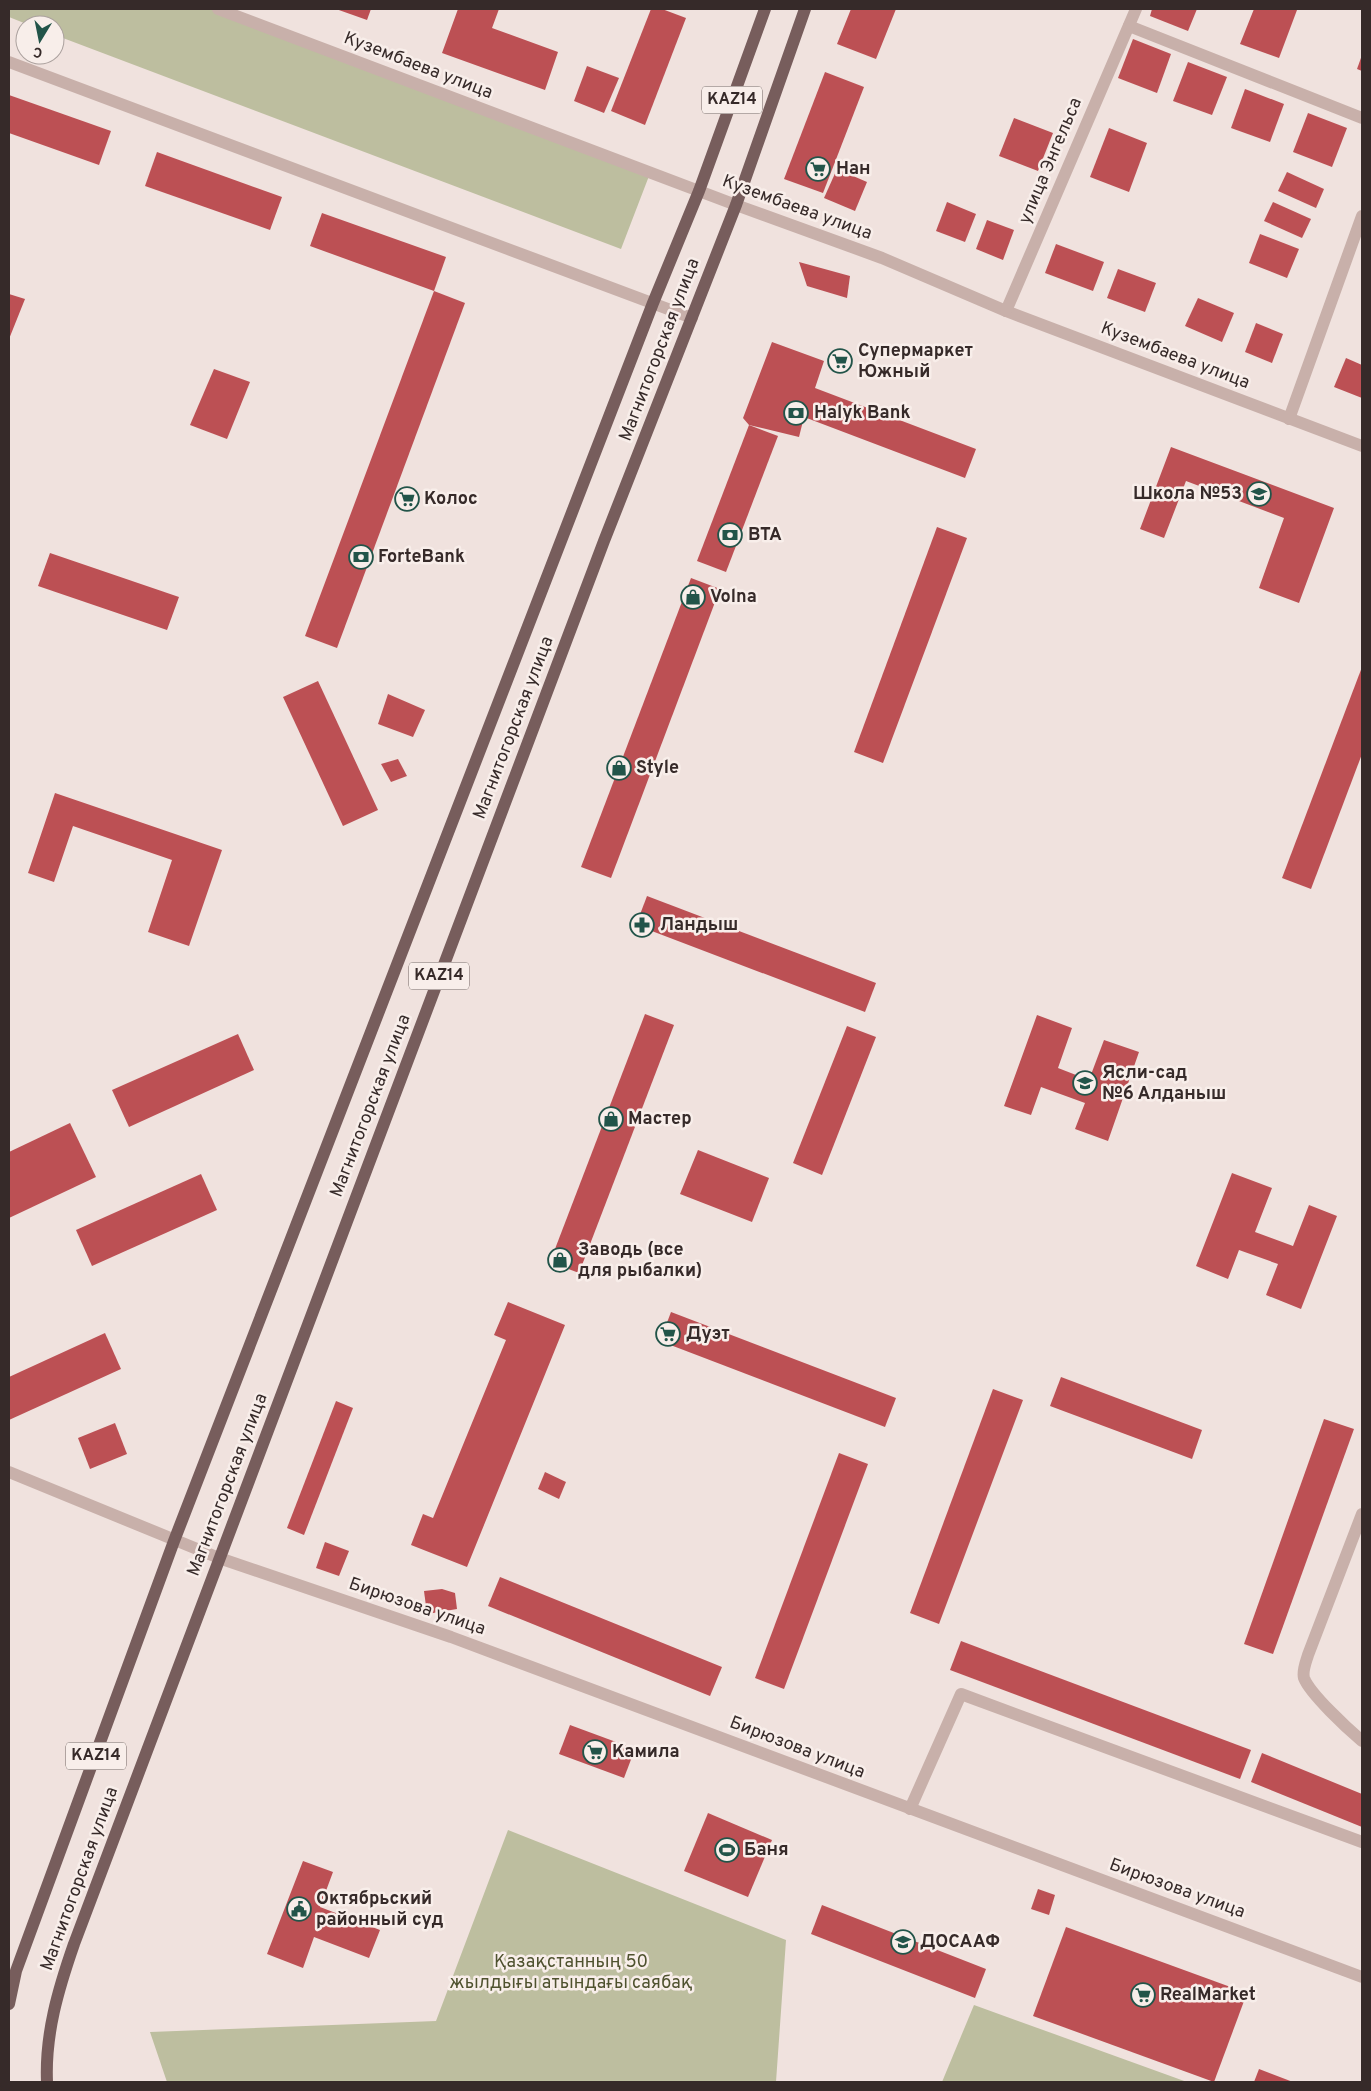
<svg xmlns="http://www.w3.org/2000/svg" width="1371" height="2091" viewBox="0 0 1371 2091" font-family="Overpass,sans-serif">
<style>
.green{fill:#bdbe9f}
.building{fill:#bc5054}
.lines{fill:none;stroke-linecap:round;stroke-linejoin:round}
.minor{stroke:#c8b0aa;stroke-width:12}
.major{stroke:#775d5c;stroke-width:12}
.labels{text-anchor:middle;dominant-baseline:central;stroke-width:5;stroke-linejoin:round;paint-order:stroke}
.shield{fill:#f8eeea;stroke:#706563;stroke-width:1}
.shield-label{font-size:16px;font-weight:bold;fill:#362a29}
.street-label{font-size:18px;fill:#362a29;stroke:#f8eeea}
.poi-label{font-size:18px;font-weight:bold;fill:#362a29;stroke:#f8eeea;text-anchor:start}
.park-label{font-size:18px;fill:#4f522f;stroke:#f8eeea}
</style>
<rect width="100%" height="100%" fill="#f0e2de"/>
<!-- green -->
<g class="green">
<polygon points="9,9 218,9 649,176 621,249 55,35 55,25 29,25 9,17"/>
<polygon points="508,1830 786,1940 776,2082 167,2082 150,2032 436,2021"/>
<polygon points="974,2005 1187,2082 942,2082"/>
</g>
<!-- building -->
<g class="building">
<polygon points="336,9 371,9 367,20"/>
<polygon points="458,9 499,9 492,28 558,52 545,90 442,53"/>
<polygon points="651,9 662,9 686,18 645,125 611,111"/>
<polygon points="851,9 896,9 876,59 837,44"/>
<polygon points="1152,9 1197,9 1188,31 1150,16"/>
<polygon points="1254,9 1297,10 1279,58 1240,44"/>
<polygon points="1133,39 1171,54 1157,93 1118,78"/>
<polygon points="1362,55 1362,71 1357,69"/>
<polygon points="1188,62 1227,77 1212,115 1173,101"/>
<polygon points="587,66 619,78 604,113 574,101"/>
<polygon points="825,72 864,87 823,193 784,179"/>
<polygon points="1245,89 1284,104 1270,142 1231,128"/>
<polygon points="9,95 111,131 99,165 9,133"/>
<polygon points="1308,113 1347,128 1332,167 1293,152"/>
<polygon points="1014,118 1053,133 1038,171 999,156"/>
<polygon points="1109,128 1147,143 1129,192 1090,177"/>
<polygon points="157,152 282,197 270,230 145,186"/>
<polygon points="837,169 867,182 855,211 824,198"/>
<polygon points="1287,172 1324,189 1316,208 1278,191"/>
<polygon points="947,202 976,214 965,242 936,231"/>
<polygon points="1273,202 1311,219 1302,238 1264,221"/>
<polygon points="322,213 446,257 434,291 310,246"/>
<polygon points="987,220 1014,230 1003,260 976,249"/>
<polygon points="1260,234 1299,249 1287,278 1249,263"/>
<polygon points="1056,244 1104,262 1093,291 1045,273"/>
<polygon points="799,262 850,276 847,298 807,286"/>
<polygon points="1118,269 1156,283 1145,312 1107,298"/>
<polygon points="434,291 465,303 337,648 305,636"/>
<polygon points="9,294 25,299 9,339"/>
<polygon points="1198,298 1234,313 1222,342 1185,326"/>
<polygon points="1256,323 1283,334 1272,363 1245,352"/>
<polygon points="772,342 824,361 815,388 976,449 965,478 804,417 799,437 749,425 743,418"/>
<polygon points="1346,358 1362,365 1362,398 1334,387"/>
<polygon points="214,369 250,382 227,439 190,425"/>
<polygon points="749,425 778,436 726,572 697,561"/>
<polygon points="1171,447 1334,508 1299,603 1259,588 1284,518 1186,481 1164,538 1140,529"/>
<polygon points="937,527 967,538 883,763 854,752"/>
<polygon points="50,553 179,597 167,630 38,586"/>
<polygon points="691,578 720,589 611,878 581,867"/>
<polygon points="1362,667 1362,754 1311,889 1282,878"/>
<polygon points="318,681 378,810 343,826 283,697"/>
<polygon points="388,694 425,710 413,737 378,724"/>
<polygon points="398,759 407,776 391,782 381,764"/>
<polygon points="55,793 222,850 189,946 148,932 172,860 73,826 54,882 28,873"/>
<polygon points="647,896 876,983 865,1012 636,925"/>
<polygon points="645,1014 674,1025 579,1273 550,1262"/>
<polygon points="1037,1015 1072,1028 1058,1068 1089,1080 1104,1040 1139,1052 1108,1141 1075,1129 1085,1103 1041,1087 1031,1115 1004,1106"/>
<polygon points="847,1026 876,1037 822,1175 793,1163"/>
<polygon points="238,1034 254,1070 129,1127 112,1090"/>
<polygon points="70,1123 96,1177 9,1218 9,1152"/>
<polygon points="698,1150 769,1178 752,1222 680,1194"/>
<polygon points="1232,1173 1272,1188 1255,1232 1293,1246 1309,1205 1337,1216 1301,1309 1266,1295 1278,1264 1239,1250 1228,1279 1196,1266"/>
<polygon points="201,1174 217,1210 92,1266 76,1230"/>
<polygon points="508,1302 565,1325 467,1567 411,1545 423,1514 433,1518 506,1340 494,1335"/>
<polygon points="671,1312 896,1398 885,1427 660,1341"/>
<polygon points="105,1333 121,1369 9,1420 9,1377"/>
<polygon points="1061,1377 1202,1430 1192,1459 1050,1406"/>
<polygon points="993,1389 1023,1400 939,1624 910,1613"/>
<polygon points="336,1401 353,1408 304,1535 287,1528"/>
<polygon points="1324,1419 1354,1429 1273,1654 1244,1644"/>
<polygon points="115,1423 127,1454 90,1469 78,1438"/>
<polygon points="839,1453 868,1464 784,1689 755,1678"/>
<polygon points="545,1472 566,1482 559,1499 538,1489"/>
<polygon points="325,1542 349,1551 339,1576 316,1568"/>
<polygon points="500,1577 722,1667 710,1696 488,1606"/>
<polygon points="442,1589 455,1593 457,1609 427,1614 424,1591"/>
<polygon points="961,1641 1251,1750 1240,1779 950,1670"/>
<polygon points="570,1725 635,1749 624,1778 559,1754"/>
<polygon points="1262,1753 1362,1794 1362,1827 1251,1782"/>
<polygon points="708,1813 772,1840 748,1897 684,1871"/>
<polygon points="303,1861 333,1872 320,1907 380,1930 369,1958 314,1937 303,1968 267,1954"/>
<polygon points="1038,1889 1055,1895 1049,1915 1031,1909"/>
<polygon points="822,1905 986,1969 975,1998 811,1934"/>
<polygon points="1066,1927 1247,1993 1214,2082 1033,2016"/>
<polygon points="1259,2069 1293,2082 1254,2082"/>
</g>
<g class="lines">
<!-- minor -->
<g class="minor">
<polyline points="218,9 736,205 882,258 1006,311 1362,446"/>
<polyline points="1129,26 1362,118"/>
<polyline points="9,62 692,318"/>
<polyline points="1006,311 1136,9"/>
<polyline points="1289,419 1362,216"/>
<polyline points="9,1472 219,1558 451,1637 1362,1977"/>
<path d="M1362 1514 1308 1655C1306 1662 1302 1671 1304 1678 1310 1694 1348 1729 1362 1741"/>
<polyline points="910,1809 961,1694 1362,1842"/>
</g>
<!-- major -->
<g class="major">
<polyline points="9,2004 16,1971 174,1541 653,303 699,191 765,9"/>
<path d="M47 2082C45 2034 58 1990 74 1944L604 541 736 205 805 9"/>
</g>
</g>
<!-- icons -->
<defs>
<g id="supermarket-ring" transform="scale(1.25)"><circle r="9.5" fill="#f8eeea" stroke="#225449" stroke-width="1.5"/><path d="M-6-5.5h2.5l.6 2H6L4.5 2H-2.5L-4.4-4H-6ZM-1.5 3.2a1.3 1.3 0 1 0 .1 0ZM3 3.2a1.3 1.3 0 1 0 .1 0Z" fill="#225449"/></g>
<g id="bank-ring" transform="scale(1.25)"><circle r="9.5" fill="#f8eeea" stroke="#225449" stroke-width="1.5"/><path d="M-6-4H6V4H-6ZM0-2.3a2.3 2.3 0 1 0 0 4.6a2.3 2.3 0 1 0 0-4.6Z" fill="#225449"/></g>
<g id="school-ring" transform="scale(1.25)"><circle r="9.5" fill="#f8eeea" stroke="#225449" stroke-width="1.5"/><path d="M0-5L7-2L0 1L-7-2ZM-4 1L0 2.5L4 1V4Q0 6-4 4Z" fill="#225449"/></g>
<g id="shop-ring" transform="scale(1.25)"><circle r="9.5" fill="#f8eeea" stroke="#225449" stroke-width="1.5"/><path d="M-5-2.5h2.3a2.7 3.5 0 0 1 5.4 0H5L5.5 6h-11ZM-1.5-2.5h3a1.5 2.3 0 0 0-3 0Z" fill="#225449"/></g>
<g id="pharmacy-ring" transform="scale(1.25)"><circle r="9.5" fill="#f8eeea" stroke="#225449" stroke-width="1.5"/><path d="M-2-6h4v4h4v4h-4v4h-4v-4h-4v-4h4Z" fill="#225449"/></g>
<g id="stadium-ring" transform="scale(1.25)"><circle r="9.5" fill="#f8eeea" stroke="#225449" stroke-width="1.5"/><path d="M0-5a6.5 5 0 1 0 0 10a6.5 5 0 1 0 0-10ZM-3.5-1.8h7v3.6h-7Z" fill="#225449"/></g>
<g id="civic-ring" transform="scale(1.25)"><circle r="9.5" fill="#f8eeea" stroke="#225449" stroke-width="1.5"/><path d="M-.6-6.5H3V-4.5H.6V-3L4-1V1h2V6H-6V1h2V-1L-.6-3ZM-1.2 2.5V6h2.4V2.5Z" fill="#225449"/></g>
</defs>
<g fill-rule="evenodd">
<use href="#supermarket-ring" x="818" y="169"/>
<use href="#supermarket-ring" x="840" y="361"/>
<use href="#bank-ring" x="796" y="413"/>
<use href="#school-ring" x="1259" y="494"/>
<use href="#supermarket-ring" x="407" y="499"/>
<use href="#bank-ring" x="730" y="535"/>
<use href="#bank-ring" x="361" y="557"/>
<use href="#shop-ring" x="693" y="597"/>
<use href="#shop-ring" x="619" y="768"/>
<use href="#pharmacy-ring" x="642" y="925"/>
<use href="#school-ring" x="1085" y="1083"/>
<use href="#shop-ring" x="611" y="1119"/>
<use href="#shop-ring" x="560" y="1260"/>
<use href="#supermarket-ring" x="668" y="1334"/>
<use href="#supermarket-ring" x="595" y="1752"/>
<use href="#stadium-ring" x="727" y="1850"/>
<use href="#civic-ring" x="299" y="1909"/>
<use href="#school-ring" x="903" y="1942"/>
<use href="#supermarket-ring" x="1143" y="1995"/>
</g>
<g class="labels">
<!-- shield labels -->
<g class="shield">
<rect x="702" y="86.5" width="60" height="27" rx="4"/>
<rect x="409" y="962.5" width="60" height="27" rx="4"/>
<rect x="66" y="1742.5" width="60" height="27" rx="4"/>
</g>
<g class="shield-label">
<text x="732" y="100">KAZ14</text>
<text x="439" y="976">KAZ14</text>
<text x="96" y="1756">KAZ14</text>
</g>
<!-- street labels -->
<g class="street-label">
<text transform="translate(418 66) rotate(21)">Кузембаева улица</text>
<text transform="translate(1051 161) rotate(-67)">улица Энгельса</text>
<text transform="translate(797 208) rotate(20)">Кузембаева улица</text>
<text transform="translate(660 350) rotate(-69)">Магнитогорская улица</text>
<text transform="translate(1175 356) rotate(21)">Кузембаева улица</text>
<text transform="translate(514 728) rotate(-69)">Магнитогорская улица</text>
<text transform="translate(371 1106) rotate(-69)">Магнитогорская улица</text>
<text transform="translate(228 1485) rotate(-69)">Магнитогорская улица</text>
<text transform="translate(417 1607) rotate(19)">Бирюзова улица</text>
<text transform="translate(797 1748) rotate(21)">Бирюзова улица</text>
<text transform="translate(80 1879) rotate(-70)">Магнитогорская улица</text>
<text transform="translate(1177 1889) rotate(20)">Бирюзова улица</text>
</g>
<!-- poi labels -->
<g class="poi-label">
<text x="836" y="169">Нан</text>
<text x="858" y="351">Супермаркет<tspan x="858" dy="21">Южный</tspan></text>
<text x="814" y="413">Halyk Bank</text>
<text x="1242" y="494" text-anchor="end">Школа №53</text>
<text x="424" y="499">Колос</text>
<text x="748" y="535">BTA</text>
<text x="378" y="557">ForteBank</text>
<text x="710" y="597">Volna</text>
<text x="636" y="768">Style</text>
<text x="660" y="925">Ландыш</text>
<text x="1102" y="1073">Ясли-сад<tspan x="1102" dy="21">№6 Алданыш</tspan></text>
<text x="628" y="1119">Мастер</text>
<text x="578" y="1250">Заводь (все<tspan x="578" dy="21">для рыбалки)</tspan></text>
<text x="686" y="1334">Дуэт</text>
<text x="612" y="1752">Камила</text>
<text x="744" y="1850">Баня</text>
<text x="316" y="1899">Октябрьский<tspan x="316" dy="21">районный суд</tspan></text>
<text x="920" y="1942">ДОСААФ</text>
<text x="1160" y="1995">RealMarket</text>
</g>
<!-- park labels -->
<g class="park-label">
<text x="571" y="1962">Қазақстанның 50<tspan x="571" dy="21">жылдығы атындағы саябақ</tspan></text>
</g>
</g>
<!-- border -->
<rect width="1371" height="2091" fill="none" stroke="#362a29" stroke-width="20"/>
<!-- north arrow -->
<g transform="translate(40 40) rotate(190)"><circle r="24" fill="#f8eeea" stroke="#aaa09d"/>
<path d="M0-4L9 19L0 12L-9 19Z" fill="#225449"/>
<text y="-8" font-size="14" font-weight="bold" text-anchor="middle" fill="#362a29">С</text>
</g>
</svg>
